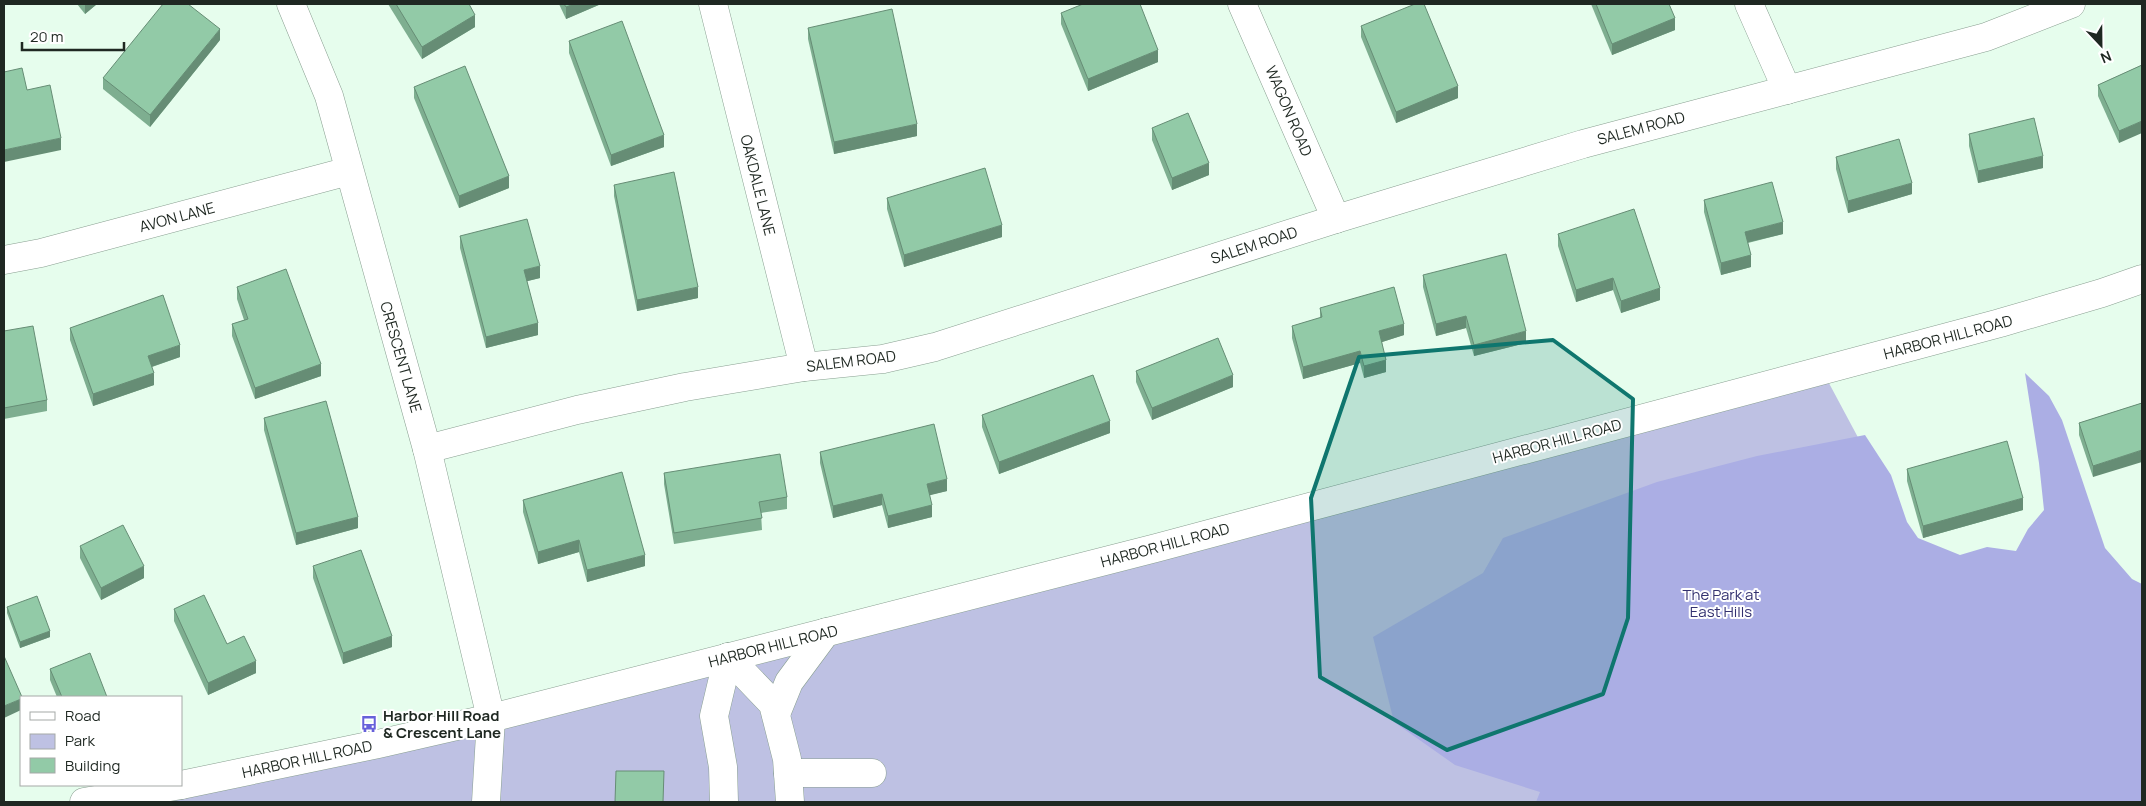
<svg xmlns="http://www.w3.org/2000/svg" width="2146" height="806" viewBox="0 0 2146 806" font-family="Manrope,sans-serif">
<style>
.green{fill:#bec1e3}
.forest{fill:#abaee4}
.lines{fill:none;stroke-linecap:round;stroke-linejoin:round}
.minor-casing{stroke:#899f91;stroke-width:29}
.minor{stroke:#fff;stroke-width:28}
.wall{fill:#7eae90}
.shaded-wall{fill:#668d75}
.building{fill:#92caa7;stroke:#668d75}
.marked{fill:#0f766e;fill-opacity:0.2;stroke:#0f766e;stroke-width:4;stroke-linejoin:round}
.labels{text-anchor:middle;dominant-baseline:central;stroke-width:4;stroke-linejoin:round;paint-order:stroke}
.street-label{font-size:15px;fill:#1f2822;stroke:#fff}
.park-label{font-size:15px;fill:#333170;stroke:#fff}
.poi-label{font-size:15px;font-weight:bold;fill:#1f2822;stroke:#fff;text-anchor:start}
</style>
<rect width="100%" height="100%" fill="#e6fded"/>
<!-- green -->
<polygon class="green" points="1823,372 2036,770 2057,802 91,802 194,784"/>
<!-- forest -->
<polygon class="forest" points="2025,373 2049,396 2062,420 2105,548 2132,579 2142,584 2142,802 1536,802 1540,792 1455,765 1394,722 1373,637 1483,573 1503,538 1657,482 1757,456 1865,435 1891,475 1907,522 1918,538 1960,555 1987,547 2016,551 2028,529 2044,510 2039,463"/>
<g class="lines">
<!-- minor casing -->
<g class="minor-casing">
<g id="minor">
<polyline points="291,4 329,96 427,449 491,718 486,802"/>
<polyline points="713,4 804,367"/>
<polyline points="1242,4 1336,219"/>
<polyline points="1749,4 1787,90"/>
<polyline points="4,260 41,253 349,171"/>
<polyline points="427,449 577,410 685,387 804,367 883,359 935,347 1336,219 1583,144 1986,37 2071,4"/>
<polyline points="728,657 773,704 787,759 790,802"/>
<polyline points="776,714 789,682 826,632"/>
<polyline points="788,773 872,773"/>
<polyline points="181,785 378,744 491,718 1156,548 2000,323 2102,293 2142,279"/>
<polyline points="84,802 181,785"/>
<polyline points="724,802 723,767 714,716 728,657"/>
</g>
</g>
<!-- minor -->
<use href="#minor" class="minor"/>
</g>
<!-- wall -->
<g class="wall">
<polygon points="77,4 97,4 85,14"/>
<polygon points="388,4 469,4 475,27 422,59"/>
<polygon points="559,4 601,4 566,19"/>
<polygon points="1591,4 1669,4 1675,30 1612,55"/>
<polygon points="1061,13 1158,62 1088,91 1061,24"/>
<polygon points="1361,26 1458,98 1396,123 1361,37"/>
<polygon points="808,28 917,136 834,154 808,39"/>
<polygon points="220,40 150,127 103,89 103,78"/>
<polygon points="569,41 664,147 611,166 569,53"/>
<polygon points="2142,65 2119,143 2098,96 2098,85"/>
<polygon points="414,87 509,188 459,208 414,98"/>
<polygon points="1152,128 1209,175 1172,190 1152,140"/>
<polygon points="1969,134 2043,168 1978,183 1969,146"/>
<polygon points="1836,157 1912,194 1848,213 1836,169"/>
<polygon points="614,185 698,298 637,311 614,196"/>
<polygon points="887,198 1002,237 904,267 887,209"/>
<polygon points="1704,200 1783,234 1748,243 1751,267 1721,275 1704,212"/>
<polygon points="1558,234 1660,300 1621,313 1613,290 1576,302 1558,246"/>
<polygon points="460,236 540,278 527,281 538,335 486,348 460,248"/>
<polygon points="1423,275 1526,343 1474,356 1466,328 1436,336 1423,287"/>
<polygon points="237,287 321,376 255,399 232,336 232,324 244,320 237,299"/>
<polygon points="1320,308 1404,335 1382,342 1386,372 1364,378 1360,363 1303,379 1292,338 1292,326 1320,318"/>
<polygon points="70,328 180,357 152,367 154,385 93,406 70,340"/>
<polygon points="4,331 47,400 47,411 4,419"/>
<polygon points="1136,371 1233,387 1152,420 1136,382"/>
<polygon points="2142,403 2093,477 2079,435 2079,423"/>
<polygon points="982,415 1110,433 999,474 982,427"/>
<polygon points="264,418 358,528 296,545 264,430"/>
<polygon points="820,452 947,491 929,495 932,517 888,528 882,505 833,518 820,463"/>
<polygon points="1907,469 2023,510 1923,538 1907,481"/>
<polygon points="664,473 787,497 787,509 761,513 762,530 674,544 664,484"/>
<polygon points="523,500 645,566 587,582 579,552 538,564 523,512"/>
<polygon points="80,546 144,578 101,600 80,558"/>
<polygon points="313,566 392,647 343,664 313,578"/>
<polygon points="7,607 50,637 20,648 7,613"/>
<polygon points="174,609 227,644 256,673 208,695 174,621"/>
<polygon points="50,669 107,697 57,697 50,680"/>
</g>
<!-- shaded-wall -->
<g class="shaded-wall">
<polygon points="85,4 97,4 85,14"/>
<polygon points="574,4 601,4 566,19 566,7"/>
<polygon points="475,15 475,27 422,59 422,47"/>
<polygon points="1675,18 1675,30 1612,55 1612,44"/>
<polygon points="220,29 220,40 150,127 150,115"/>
<polygon points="1158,50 1158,62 1088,91 1088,79"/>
<polygon points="1458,86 1458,98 1396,123 1396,112"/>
<polygon points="2142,121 2142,133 2119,143 2119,131"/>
<polygon points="917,124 917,136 834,154 834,142"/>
<polygon points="664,135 664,147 611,166 611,155"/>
<polygon points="61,138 61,150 4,162 4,150"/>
<polygon points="2043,156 2043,168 1978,183 1978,171"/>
<polygon points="1209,163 1209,175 1172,190 1172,178"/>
<polygon points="509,176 509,188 459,208 459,196"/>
<polygon points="1912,183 1912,194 1848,213 1848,201"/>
<polygon points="1783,222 1783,234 1745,243 1745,232"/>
<polygon points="1002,225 1002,237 904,267 904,255"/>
<polygon points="1751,255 1751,267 1721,275 1721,263"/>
<polygon points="540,266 540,278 524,282 524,270"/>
<polygon points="1613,278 1613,290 1576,302 1576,290"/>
<polygon points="698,287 698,298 637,311 637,300"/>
<polygon points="1660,288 1660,300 1621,313 1621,301"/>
<polygon points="1466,316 1466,328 1436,336 1436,324"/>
<polygon points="538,323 538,335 486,348 486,337"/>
<polygon points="1404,324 1404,335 1379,343 1379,331"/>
<polygon points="1526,331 1526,343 1474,356 1474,345"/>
<polygon points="180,345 180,357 148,368 148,356"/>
<polygon points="1360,351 1360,363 1303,379 1303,367"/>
<polygon points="1386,360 1386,372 1364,378 1364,366"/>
<polygon points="321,364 321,376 255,399 255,388"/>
<polygon points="154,373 154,385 93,406 93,394"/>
<polygon points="1233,375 1233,387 1152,420 1152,408"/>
<polygon points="1110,421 1110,433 999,474 999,462"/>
<polygon points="2142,450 2142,462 2093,477 2093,466"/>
<polygon points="947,479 947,491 927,496 927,484"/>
<polygon points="882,494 882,505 833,518 833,506"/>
<polygon points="2023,498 2023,510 1923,538 1923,526"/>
<polygon points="932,505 932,517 888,528 888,516"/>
<polygon points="358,517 358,528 296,545 296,533"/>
<polygon points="579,540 579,552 538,564 538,552"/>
<polygon points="645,555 645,566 587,582 587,570"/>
<polygon points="144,566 144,578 101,600 101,588"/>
<polygon points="50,631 50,637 20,648 20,642"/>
<polygon points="392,636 392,647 343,664 343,653"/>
<polygon points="256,661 256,673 208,695 208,683"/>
<polygon points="21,699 21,710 4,718 4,706"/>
</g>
<!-- building -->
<g class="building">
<polygon points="163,4 188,4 220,29 150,115 103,78"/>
<polygon points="396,4 469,4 475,15 422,47"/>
<polygon points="564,4 574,4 566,7"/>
<polygon points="1083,4 1140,4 1158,50 1088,79 1061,13"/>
<polygon points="1415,4 1424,4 1458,86 1396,112 1361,26"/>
<polygon points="1596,4 1669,4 1675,18 1612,44"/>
<polygon points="892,9 917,124 834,142 808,28"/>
<polygon points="622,21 664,135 611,155 569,41"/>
<polygon points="2142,65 2142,121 2119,131 2098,85"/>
<polygon points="465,66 509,176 459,196 414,87"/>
<polygon points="22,68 27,90 50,85 61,138 4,150 4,72"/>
<polygon points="1188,113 1209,163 1172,178 1152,128"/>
<polygon points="2034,118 2043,156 1978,171 1969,134"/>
<polygon points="1899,139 1912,183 1848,201 1836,157"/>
<polygon points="985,168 1002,225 904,255 887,198"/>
<polygon points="674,172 698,287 637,300 614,185"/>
<polygon points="1772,182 1783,222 1745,232 1751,255 1721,263 1704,200"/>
<polygon points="1634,209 1660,288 1621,301 1613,278 1576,290 1558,234"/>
<polygon points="527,219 540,266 524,270 538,323 486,337 460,236"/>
<polygon points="1506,254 1526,331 1474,345 1466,316 1436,324 1423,275"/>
<polygon points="286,269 321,364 255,388 232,324 248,319 237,287"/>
<polygon points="1394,287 1404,324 1379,331 1386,360 1364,366 1360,351 1303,367 1292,326 1322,317 1320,308"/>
<polygon points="163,295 180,345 148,356 154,373 93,394 70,328"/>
<polygon points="33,326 47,400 4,408 4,331"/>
<polygon points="1218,338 1233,375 1152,408 1136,371"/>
<polygon points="1093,375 1110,421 999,462 982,415"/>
<polygon points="326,401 358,517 296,533 264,418"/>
<polygon points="2142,403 2142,450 2093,466 2079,423"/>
<polygon points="934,424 947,479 927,484 932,505 888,516 882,494 833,506 820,452"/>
<polygon points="2007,441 2023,498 1923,526 1907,469"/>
<polygon points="780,454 787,497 759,502 762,518 674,533 664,473"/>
<polygon points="622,472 645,555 587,570 579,540 538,552 523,500"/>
<polygon points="123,525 144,566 101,588 80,546"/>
<polygon points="361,550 392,636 343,653 313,566"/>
<polygon points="204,595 227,644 244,636 256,661 208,683 174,609"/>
<polygon points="37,596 50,631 20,642 7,607"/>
<polygon points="90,653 107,697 62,697 50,669"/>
<polygon points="4,656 22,697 21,697 21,699 4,706"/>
<polygon points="616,771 664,771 663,802 615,802"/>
</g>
<!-- marked area -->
<path class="marked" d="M1553 340 1633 399 1628 618 1603 694 1447 750 1320 677 1311 498 1359 357Z"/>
<!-- icons -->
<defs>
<g id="bus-bare" transform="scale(1.35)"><path d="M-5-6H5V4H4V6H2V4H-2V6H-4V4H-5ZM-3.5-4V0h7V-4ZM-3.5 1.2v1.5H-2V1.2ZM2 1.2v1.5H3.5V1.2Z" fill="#6761da" stroke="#fff" stroke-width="2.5" paint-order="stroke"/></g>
</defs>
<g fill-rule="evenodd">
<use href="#bus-bare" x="369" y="724"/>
</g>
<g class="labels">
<!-- street labels -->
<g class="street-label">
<text transform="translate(1289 111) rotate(67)">WAGON ROAD</text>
<text transform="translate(1641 128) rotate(-15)">SALEM ROAD</text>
<text transform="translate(758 185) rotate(76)">OAKDALE LANE</text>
<text transform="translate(177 217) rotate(-15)">AVON LANE</text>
<text transform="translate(1254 245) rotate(-18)">SALEM ROAD</text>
<text transform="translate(1948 337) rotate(-15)">HARBOR HILL ROAD</text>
<text transform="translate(401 357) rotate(74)">CRESCENT LANE</text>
<text transform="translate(851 361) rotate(-7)">SALEM ROAD</text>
<text transform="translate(1557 441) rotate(-15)">HARBOR HILL ROAD</text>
<text transform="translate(1165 545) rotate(-15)">HARBOR HILL ROAD</text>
<text transform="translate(773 646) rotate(-14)">HARBOR HILL ROAD</text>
<text transform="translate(307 759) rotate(-12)">HARBOR HILL ROAD</text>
</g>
<!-- park labels -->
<g class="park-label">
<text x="1721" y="594">The Park at<tspan x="1721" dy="17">East Hills</tspan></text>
</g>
<!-- poi labels -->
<g class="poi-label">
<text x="383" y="715">Harbor Hill Road<tspan x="383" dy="17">&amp; Crescent Lane</tspan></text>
</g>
</g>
<!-- border -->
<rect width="2146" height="806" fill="none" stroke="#1f2822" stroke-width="10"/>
<!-- legend -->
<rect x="20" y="696" width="162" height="90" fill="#ffffff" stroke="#a5a9a7"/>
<rect x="30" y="712" width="25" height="8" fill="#ffffff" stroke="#a5a9a7"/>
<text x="65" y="721" font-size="15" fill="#1f2822">Road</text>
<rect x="30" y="734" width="25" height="15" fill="#bec1e3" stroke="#a5a9a7"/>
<text x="65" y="746" font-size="15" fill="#1f2822">Park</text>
<rect x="30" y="758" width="25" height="15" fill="#92caa7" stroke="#a5a9a7"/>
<text x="65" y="771" font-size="15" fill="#1f2822">Building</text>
<!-- north arrow -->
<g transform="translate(2101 45) rotate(158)" stroke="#ffffff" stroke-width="4" paint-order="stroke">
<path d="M0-4L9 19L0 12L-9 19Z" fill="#1f2822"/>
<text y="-8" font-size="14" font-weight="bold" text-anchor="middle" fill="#1f2822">N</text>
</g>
<!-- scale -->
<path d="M22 42v8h102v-8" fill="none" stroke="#1f2822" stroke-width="2.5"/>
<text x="30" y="42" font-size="15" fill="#1f2822" stroke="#ffffff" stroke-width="4" paint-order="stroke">20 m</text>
</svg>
